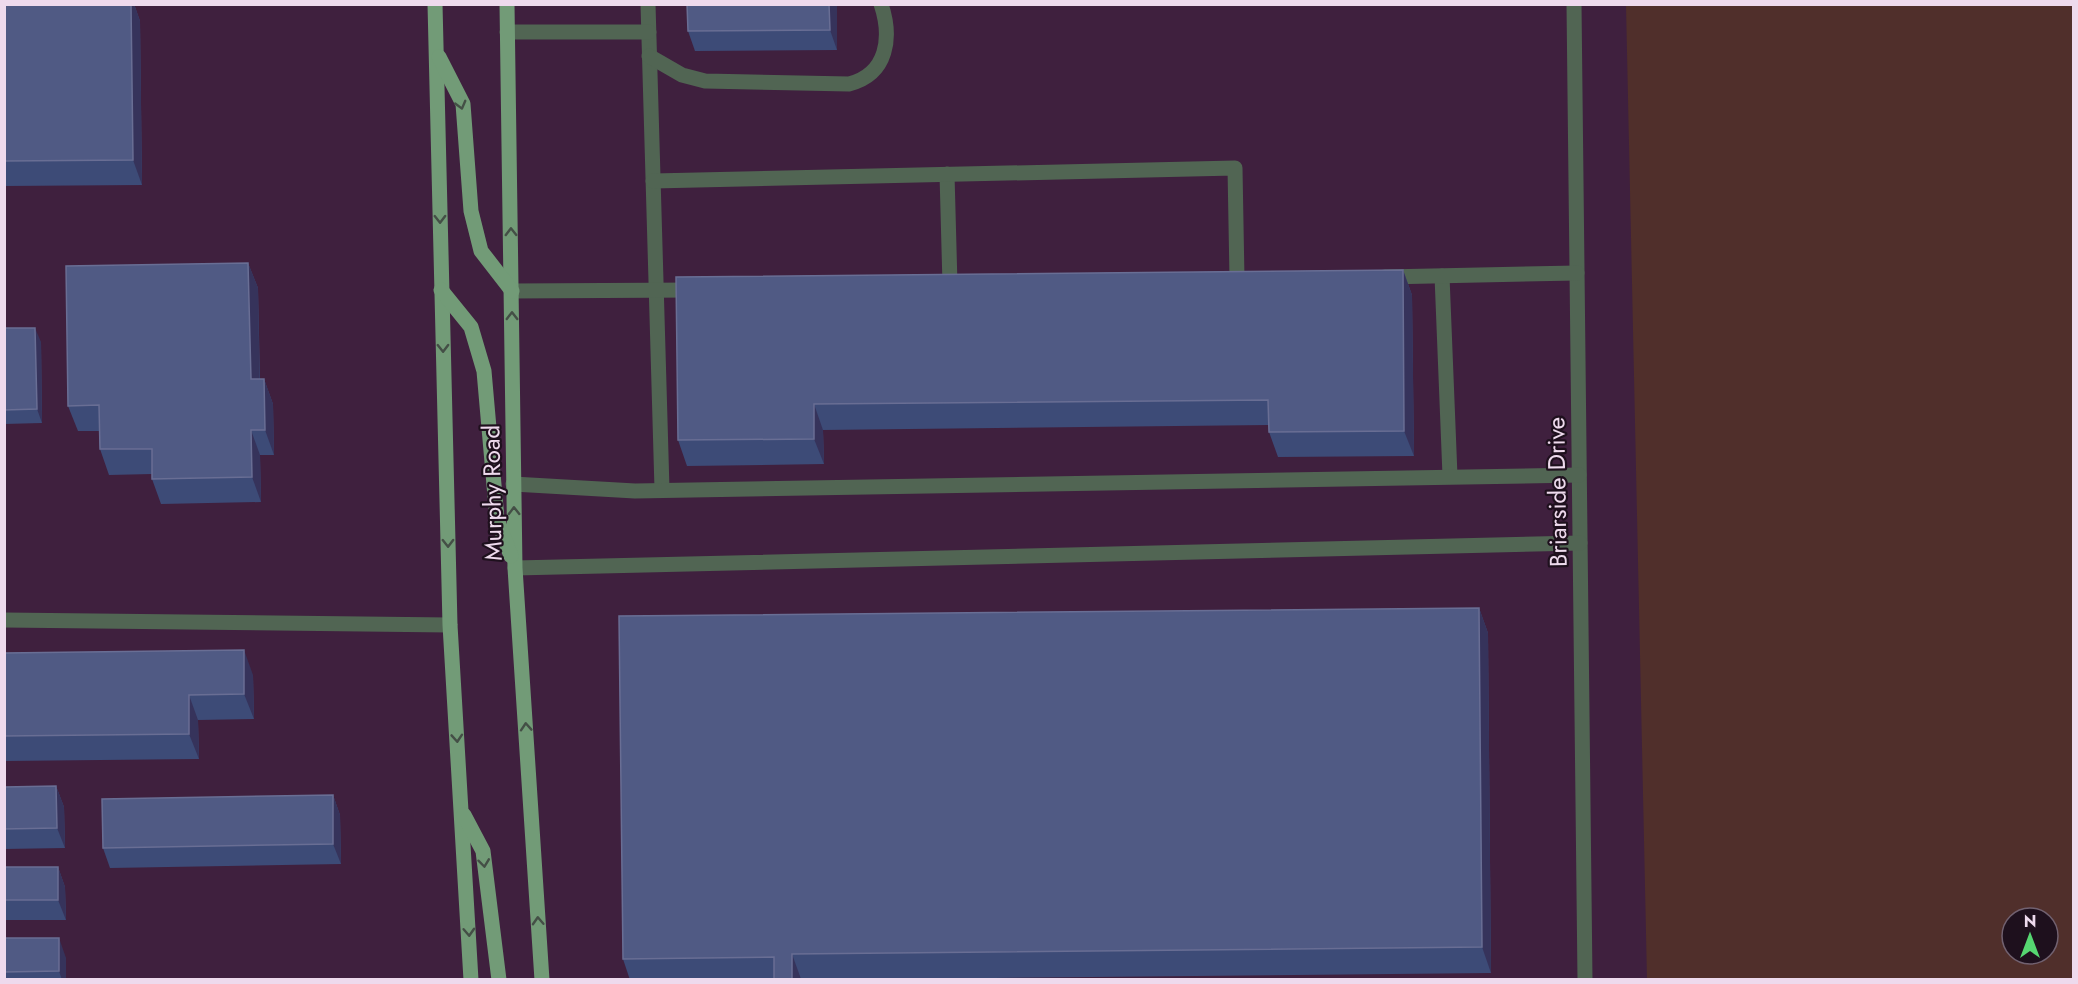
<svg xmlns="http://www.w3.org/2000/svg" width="2078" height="984" viewBox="0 0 2078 984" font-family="Jost,sans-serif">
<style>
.green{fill:#502f2b;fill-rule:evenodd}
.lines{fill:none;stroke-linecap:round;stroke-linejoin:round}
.minor{stroke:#516553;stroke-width:15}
.major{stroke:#729b77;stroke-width:15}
.wall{fill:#3d4b77}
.shaded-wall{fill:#36335b}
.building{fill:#505a84;stroke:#696e94;stroke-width:1.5}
.oneway{stroke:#444f46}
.labels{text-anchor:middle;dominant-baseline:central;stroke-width:4.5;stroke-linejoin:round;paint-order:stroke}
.street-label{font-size:24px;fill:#eedaed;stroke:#1e101d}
</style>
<rect width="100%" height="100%" fill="#3f203e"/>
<!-- green -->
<path class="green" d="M1626 5H2073V979H1647ZM2012 918H2048V954H2012Z"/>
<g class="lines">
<!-- minor -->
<g class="minor">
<polyline points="648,4 662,489"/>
<polyline points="1574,4 1585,980"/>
<polyline points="507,32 649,32"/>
<path d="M649 56 682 75 705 81 849 84C888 74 892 37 881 4"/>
<polyline points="947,174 950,285"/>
<polyline points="653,181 1235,168 1237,279"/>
<polyline points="1442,276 1450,476"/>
<polyline points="1385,277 1577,273"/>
<polyline points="512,291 695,290"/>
<polyline points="513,484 635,491 1579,475"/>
<polyline points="515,568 1580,543"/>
<polyline points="4,620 450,625"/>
</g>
<!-- major -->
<g class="major">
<polyline points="435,4 450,625 471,980"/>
<polyline points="507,4 515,568 542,980"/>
<polyline points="439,57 463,104 471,211 481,251 512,291"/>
<polyline points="441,290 471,327 484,371 497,519 511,556"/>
<polyline points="464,815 483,851 499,980"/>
</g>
</g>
<!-- wall -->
<g class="wall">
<polygon points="4,4 134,4 140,21 142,185 4,186"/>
<polygon points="687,4 837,4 837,50 695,51 688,31"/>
<polygon points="248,263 258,288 260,379 264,379 273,404 274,455 260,455 261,502 161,504 152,479 152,474 109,475 100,449 99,431 78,431 68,406"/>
<polygon points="1403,270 1412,295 1414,456 1278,457 1269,432 1269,425 823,430 824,464 687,466 678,440 676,277"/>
<polygon points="4,328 41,342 42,423 4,424"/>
<polygon points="1479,608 1488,633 1491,973 801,980 630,980 623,959"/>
<polygon points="4,653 253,675 254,719 198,720 199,759 4,761"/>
<polygon points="56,786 64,807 65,848 4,849 4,787"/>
<polygon points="333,795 340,815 341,864 110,868 103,848"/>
<polygon points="4,867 58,867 65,887 66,920 4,920"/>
<polygon points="4,938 66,958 66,980 4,980"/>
</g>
<!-- shaded-wall -->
<g class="shaded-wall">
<polygon points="131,4 134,4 140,21 142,185 133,160"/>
<polygon points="829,4 837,4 837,50 830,30"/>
<polygon points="248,263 258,288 260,404 251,379"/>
<polygon points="1403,270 1412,295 1414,456 1404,431"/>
<polygon points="35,328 41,342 42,423 37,409"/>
<polygon points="264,379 273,404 274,455 265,430"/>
<polygon points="814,404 823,430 824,464 814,439"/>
<polygon points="251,430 260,455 261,502 252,477"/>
<polygon points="1479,608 1488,633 1491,973 1482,947"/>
<polygon points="244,650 253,675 254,719 244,694"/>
<polygon points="189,695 198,720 199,759 189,734"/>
<polygon points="56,786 64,807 65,848 57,828"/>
<polygon points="333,795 340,815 341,864 333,844"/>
<polygon points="58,867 65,887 66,920 58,900"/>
<polygon points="59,938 66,958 66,980 62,980 59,971"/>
<polygon points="792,954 801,979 801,980 792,980"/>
</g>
<!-- building -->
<g class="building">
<polygon points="4,4 131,4 133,160 4,161"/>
<polygon points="687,4 829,4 830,30 688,31"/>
<polygon points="248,263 251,379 264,379 265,430 251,430 252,477 152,479 152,449 100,449 99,405 68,406 66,266"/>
<polygon points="1403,270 1404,431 1269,432 1268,400 814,404 814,439 678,440 676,277"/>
<polygon points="4,328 35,328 37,409 4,410"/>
<polygon points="1479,608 1482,947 792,954 792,979 782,980 774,980 774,957 623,959 619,616"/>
<polygon points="244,650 244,694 189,695 189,734 4,736 4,653"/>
<polygon points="56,786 57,828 4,829 4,787"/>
<polygon points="333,795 333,844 103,848 102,799"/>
<rect x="4" y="867" width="54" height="33"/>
<polygon points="4,938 59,938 59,971 4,972"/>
</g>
<!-- one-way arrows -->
<defs><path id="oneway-chevron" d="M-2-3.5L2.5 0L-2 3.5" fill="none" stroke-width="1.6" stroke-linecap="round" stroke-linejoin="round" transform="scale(1.5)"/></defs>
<g class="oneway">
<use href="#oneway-chevron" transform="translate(461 105) rotate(75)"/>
<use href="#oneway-chevron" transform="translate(440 219) rotate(89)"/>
<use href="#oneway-chevron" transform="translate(511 232) rotate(-91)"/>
<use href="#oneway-chevron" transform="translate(512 316) rotate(-90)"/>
<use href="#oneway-chevron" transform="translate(443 348) rotate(89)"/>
<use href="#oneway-chevron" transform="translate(514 511) rotate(-91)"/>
<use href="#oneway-chevron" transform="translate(448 543) rotate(89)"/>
<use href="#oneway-chevron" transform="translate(526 727) rotate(-94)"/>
<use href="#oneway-chevron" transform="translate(457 738) rotate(86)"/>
<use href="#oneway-chevron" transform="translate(484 863) rotate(83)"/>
<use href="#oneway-chevron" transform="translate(538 921) rotate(-93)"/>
<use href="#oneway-chevron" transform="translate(469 932) rotate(87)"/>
</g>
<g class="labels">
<!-- street labels -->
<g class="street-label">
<text transform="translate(1557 492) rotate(-91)">Briarside Drive</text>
<text transform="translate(492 493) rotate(-91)">Murphy Road</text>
</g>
</g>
<!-- border -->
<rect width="2078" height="984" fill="none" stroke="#eedaed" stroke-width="12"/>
<!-- north arrow -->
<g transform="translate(2030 936)"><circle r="28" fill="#1e101d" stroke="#716170" stroke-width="1.5"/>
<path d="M0-4.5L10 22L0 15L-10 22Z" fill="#56d671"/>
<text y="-9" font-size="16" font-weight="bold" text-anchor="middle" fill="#eedaed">N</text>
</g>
</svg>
